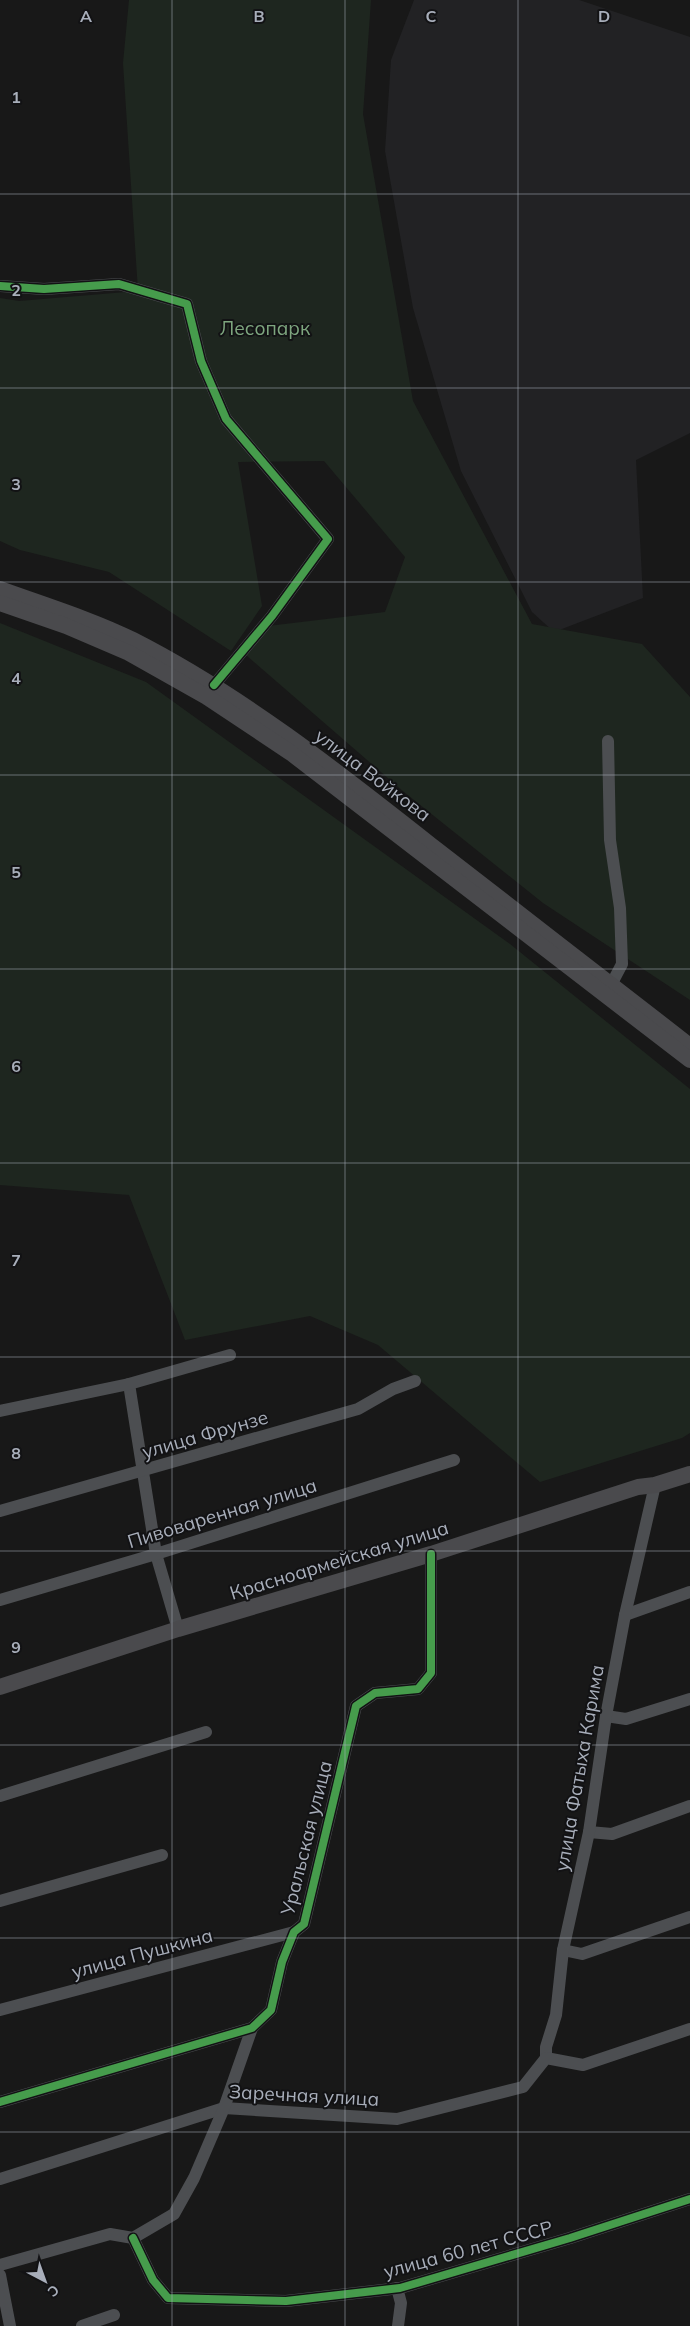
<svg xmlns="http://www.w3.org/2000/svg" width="690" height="2326" viewBox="0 0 690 2326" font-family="Mulish,sans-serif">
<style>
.built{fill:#222224}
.green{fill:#1e261f}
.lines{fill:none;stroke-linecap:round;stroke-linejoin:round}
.minor{stroke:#4c4e51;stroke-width:12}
.major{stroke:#4a4a4d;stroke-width:16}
.cycleway-casing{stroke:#121214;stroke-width:11}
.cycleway{stroke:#469c4c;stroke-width:8}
.grid{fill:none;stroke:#a8aeba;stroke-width:1;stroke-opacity:0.55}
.labels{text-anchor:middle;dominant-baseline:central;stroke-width:4;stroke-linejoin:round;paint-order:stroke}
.park-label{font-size:19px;fill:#7ea67f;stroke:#121214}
.street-label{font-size:19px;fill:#a8aeba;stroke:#121214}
.grid-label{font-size:16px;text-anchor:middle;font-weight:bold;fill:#a8aeba;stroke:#121214;stroke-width:4;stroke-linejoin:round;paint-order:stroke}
</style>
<rect width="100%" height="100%" fill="#181818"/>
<!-- built -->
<polygon class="built" points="414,0 579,0 690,37 690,433 636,460 643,598 554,632 532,612 461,471 413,308 385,151 391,60"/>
<!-- green -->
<g class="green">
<polygon points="129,0 371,0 363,114 413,401 532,624 642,644 690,697 690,1000 543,903 404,792 246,655 268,626 385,612 405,557 324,461 238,462 262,606 231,651 109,572 20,550 0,541 0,298 19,301 138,291 123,63"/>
<polygon points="0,623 146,682 510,944 690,1089 690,1433 682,1438 540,1482 378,1345 310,1316 185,1340 129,1195 0,1185"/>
</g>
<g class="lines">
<!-- minor -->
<g class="minor">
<polyline points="0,286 44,289 119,284 187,304 201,361 226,419 328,539 272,616 214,685"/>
<polyline points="608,741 610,840 620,908 622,964 611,985"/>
<polyline points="129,1384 156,1554 178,1629"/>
<polyline points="0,1411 129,1384 230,1355"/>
<polyline points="0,1511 358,1409 393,1389 415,1381"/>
<polyline points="0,1600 156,1554 454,1460"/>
<polyline points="625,1615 690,1592"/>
<polyline points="606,1716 626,1719 690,1699"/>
<polyline points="0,1796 206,1732"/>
<polyline points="589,1832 612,1834 690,1806"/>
<polyline points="0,1901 162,1855"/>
<polyline points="563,1950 582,1954 690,1917"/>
<polyline points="0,2010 294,1932"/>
<polyline points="546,2058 546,2047 556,2015 563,1950 589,1832 606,1716 625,1615 655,1485"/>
<polyline points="0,2102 252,2028 271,2010 282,1962 294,1932 304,1924 356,1706 375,1693 418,1689 431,1673 431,1554"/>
<polyline points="0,2179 224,2108 397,2119 523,2087 546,2058 583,2065 690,2029"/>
<polyline points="133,2238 153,2280 168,2298 286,2301 400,2288 570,2238 690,2199"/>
<polyline points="0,2265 110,2234 133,2238 174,2214 194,2178 224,2108 252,2028"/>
<polyline points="0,2275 10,2326"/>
<polyline points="397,2288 401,2303 398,2326"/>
<polyline points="82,2326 114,2315"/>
</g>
<!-- major -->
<g class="major">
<path d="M0 589C44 605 90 619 133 640 241 695 337 771 432 846 518 913 604 979 690 1046"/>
<polyline points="0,603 66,626 129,653 207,697 291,753 690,1060"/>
<polyline points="0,1687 178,1629 431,1554 638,1487 655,1485 690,1474"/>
</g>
<!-- cycleway casing -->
<g class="cycleway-casing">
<g id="cycleway">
<polyline points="0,286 44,289 119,284 187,304 201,361 226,419 328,539 272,616 214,685"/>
<polyline points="0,2102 252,2028 271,2010 282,1962 294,1932 304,1924 356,1706 375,1693 418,1689 431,1673 431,1554"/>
<polyline points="133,2238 153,2280 168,2298 286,2301 400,2288 570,2238 690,2199"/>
</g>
</g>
<!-- cycleway -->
<use href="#cycleway" class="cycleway"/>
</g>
<!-- grid -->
<path class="grid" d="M172 0V2326M345 0V2326M518 0V2326M0 194H690M0 388H690M0 582H690M0 775H690M0 969H690M0 1163H690M0 1357H690M0 1551H690M0 1745H690M0 1938H690M0 2132H690"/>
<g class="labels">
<!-- park labels -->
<g class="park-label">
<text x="265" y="328">Лесопарк</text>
</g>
<!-- street labels -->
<g class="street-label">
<text transform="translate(373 775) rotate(37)">улица Войкова</text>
<text transform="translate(205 1434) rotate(-16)">улица Фрунзе</text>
<text transform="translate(222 1513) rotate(-17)">Пивоваренная улица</text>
<text transform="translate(339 1560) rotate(-17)">Красноармейская улица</text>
<text transform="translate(579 1768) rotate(-80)">улица Фатыха Карима</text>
<text transform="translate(306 1838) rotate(-76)">Уральская улица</text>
<text transform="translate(142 1953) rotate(-15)">улица Пушкина</text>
<text transform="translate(304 2095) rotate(3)">Заречная улица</text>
<text transform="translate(468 2249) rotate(-15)">улица 60 лет СССР</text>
</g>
</g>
<g class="grid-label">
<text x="86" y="22">A</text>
<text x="259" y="22">B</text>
<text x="431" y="22">C</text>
<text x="604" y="22">D</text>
<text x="16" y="103">1</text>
<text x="16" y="296">2</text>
<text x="16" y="490">3</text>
<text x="16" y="684">4</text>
<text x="16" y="878">5</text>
<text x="16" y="1072">6</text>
<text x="16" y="1266">7</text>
<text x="16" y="1459">8</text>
<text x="16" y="1653">9</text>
</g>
<!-- north arrow -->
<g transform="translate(45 2281) rotate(139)" stroke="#121214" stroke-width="4" paint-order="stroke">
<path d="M0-4L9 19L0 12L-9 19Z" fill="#a8aeba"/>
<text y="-8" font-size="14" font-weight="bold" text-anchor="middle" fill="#a8aeba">С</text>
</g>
</svg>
